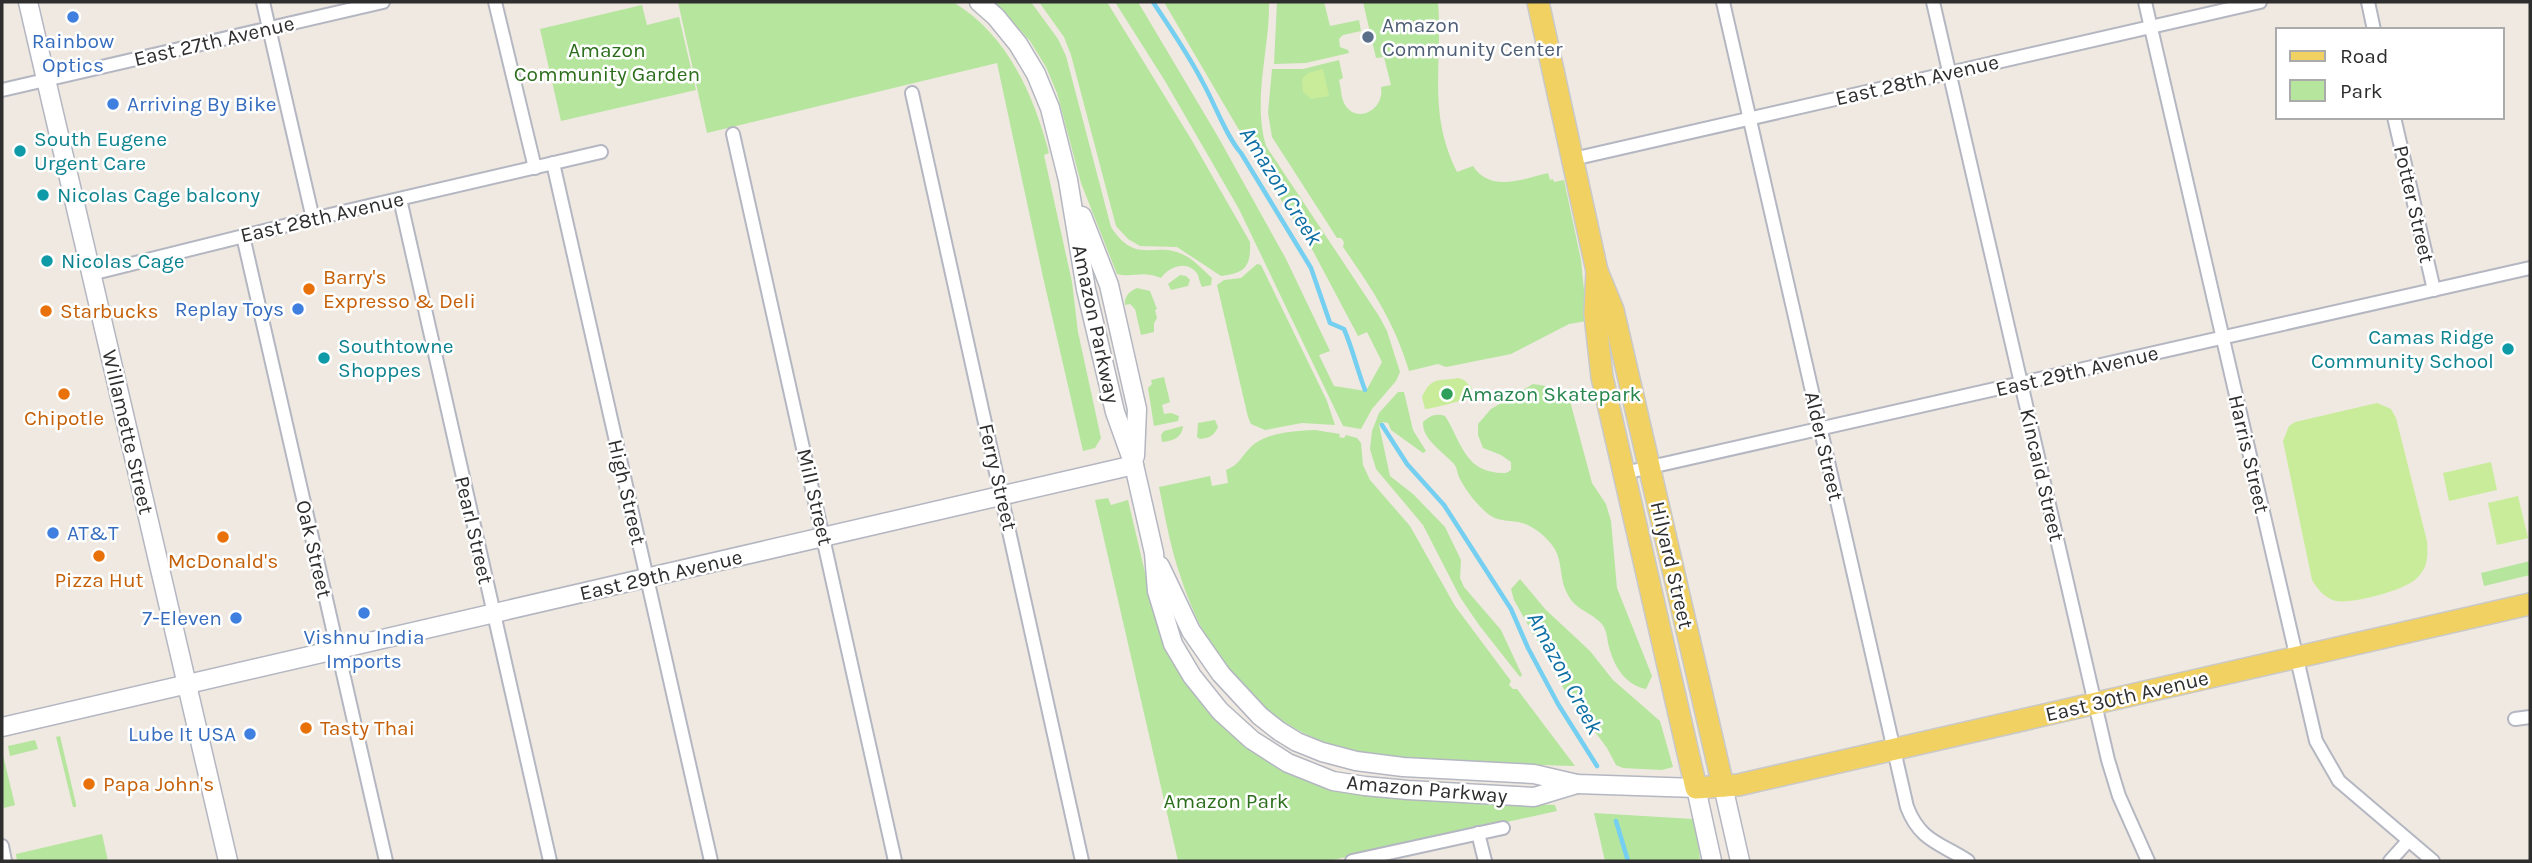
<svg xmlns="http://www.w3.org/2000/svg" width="2532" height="863" viewBox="0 0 2532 863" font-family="Karla,sans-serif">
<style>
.green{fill:#b6e59e}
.pitch{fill:#c9ec9a}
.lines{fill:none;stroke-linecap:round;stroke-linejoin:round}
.stream{stroke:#75cff0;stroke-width:4.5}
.minor-casing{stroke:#b4b7c1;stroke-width:16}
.secondary-casing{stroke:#b4b7c1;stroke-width:21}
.primary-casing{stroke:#c9c9c9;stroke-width:24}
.minor{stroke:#fff;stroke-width:12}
.secondary{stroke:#fff;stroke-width:18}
.primary{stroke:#f2d163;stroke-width:21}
.shop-dot{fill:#3f7fe0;stroke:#fff;stroke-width:2.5}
.service-dot{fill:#5c6f8a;stroke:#fff;stroke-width:2.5}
.culture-dot{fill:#0f9aa8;stroke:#fff;stroke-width:2.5}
.food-dot{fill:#e8710a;stroke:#fff;stroke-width:2.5}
.leisure-dot{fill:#2e9e5b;stroke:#fff;stroke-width:2.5}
.labels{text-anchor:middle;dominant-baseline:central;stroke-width:5;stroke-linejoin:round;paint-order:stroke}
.service-label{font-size:21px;fill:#4e5e75;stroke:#fff;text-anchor:start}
.shop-label{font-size:21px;fill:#366cbe;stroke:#fff;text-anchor:end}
.street-label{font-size:21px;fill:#2e2e2e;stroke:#fff}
.park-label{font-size:21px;fill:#2c6e1b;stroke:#fff}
.culture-label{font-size:21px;fill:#0d838f;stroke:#fff;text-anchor:start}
.food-label{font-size:21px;fill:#c56008;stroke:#fff;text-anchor:start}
.leisure-label{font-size:21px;fill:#27864d;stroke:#fff;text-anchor:start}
.water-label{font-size:23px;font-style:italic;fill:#0d6fa3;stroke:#fff}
</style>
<rect width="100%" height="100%" fill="#efe9e1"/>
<!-- green -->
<g class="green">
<path d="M678 2H953C1007 34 1034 95 1049 153L1044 155 1072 282 1078 332 1101 438 1095 448 1083 451 1043 277 997 63 707 133Z"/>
<path d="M995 2H1031L1058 39 1066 56 1111 227C1137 267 1155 239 1186 256 1195 261 1204 271 1212 278L1211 285 1202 287C1200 283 1199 279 1198 275 1189 259 1169 266 1161 278 1141 270 1134 278 1117 274L1081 183 1057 93 1046 67 1030 41Z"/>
<path d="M1039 2H1107L1191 139 1250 242C1251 267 1245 273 1221 276L1177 247 1140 246 1128 239 1116 226 1071 55 1064 37Z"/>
<path d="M1115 2H1138L1217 135 1286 259 1330 351 1319 355 1334 386 1366 391 1382 362 1367 332 1358 336 1313 251 1263 171 1164 2H1269C1270 49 1252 99 1266 146L1379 316 1387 331 1400 372 1396 381 1372 409 1361 429 1343 426 1239 209 1165 81Z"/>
<polygon points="1277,2 1324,2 1330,26 1359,20 1361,31 1343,35 1339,39 1340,47 1348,50 1349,53 1306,63 1274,64"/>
<path d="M1363 2H1438C1443 64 1427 112 1457 172L1473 166C1491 193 1522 179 1548 173L1550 180 1553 179 1554 182 1564 180 1581 260 1587 321 1569 324 1511 354 1446 367 1438 364 1409 371C1394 321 1372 289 1343 247L1344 242 1341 238H1337L1272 137 1268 113 1272 69H1303L1339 60 1343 78 1339 80C1341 87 1341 97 1344 103 1355 125 1385 111 1381 87L1391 85 1384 57 1376 58Z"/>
<polygon points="642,5 647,25 679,17 696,90 561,121 540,29"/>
<polygon points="1257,264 1261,265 1327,401 1335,425 1302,423 1265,430 1251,424 1248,417 1217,285 1224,280 1241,278"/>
<polygon points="1180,275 1186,276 1190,280 1188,286 1171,290 1168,284"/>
<path d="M1137 288 1150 291 1157 309 1155 310 1157 318 1154 323V332L1141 335 1135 309 1130 304 1125 305C1124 296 1130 291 1137 288Z"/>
<polygon points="1164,377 1170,402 1162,405 1164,414 1171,413 1179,416 1178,421 1154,426 1148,388 1152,384 1151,380"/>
<path d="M1533 384C1549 386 1560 388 1570 401L1592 483 1606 504 1611 521 1617 588 1652 676 1646 689C1623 684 1613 664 1608 643 1607 636 1606 628 1601 623 1588 610 1574 610 1566 591 1559 576 1563 559 1552 545 1545 536 1533 526 1522 523 1512 520 1501 522 1491 516 1480 509 1466 491 1460 479 1457 474 1458 469 1454 464 1444 452 1422 440 1423 422 1430 416 1435 413 1445 416 1462 442 1464 474 1506 473L1511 470V462L1501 455 1483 448 1478 435V424L1491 409Z"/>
<polygon points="1398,392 1404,392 1413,430 1426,451 1423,453 1391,430 1388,423 1383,422 1379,425 1390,476 1413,494 1445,527 1461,560 1460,578 1464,587 1501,630 1522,675 1520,677 1479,625 1460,597 1423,525 1376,469 1370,449 1372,431 1379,413"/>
<path d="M1215 420 1218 427C1214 436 1209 438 1200 439L1197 437 1198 423Z"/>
<path d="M1183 426C1182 438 1172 441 1162 442L1161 435 1164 431Z"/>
<path d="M1315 430 1340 434 1339 437 1344 438 1346 435 1357 438 1361 443 1363 465 1370 480 1410 526 1455 606 1511 681 1509 685 1513 689H1517L1575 766C1529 765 1483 763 1437 760 1417 759 1394 760 1374 756 1271 737 1211 672 1180 575 1170 546 1165 516 1159 487L1210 476 1212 486 1228 483 1226 470C1239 465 1241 457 1250 448 1265 432 1295 431 1315 430Z"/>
<polygon points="1108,498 1111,505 1128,500 1155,615 1171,652 1284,769 1462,801 1555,805 1557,811 1328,861 1178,861 1095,500"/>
<polygon points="2530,561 2530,575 2484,586 2481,573"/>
<polygon points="1520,579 1545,609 1590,651 1613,680 1660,721 1673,767 1662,770 1623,768 1616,765 1607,748 1565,691 1514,600 1511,589"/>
<polygon points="60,736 76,804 76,807 73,807 56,737"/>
<polygon points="35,740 38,749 10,756 8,746"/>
<polygon points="2,751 15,805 4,808 2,800"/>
<polygon points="1594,813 1693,819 1697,824 1700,861 1605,861"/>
<polygon points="102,834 108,861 17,861 16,854"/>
</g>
<!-- pitch -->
<g class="pitch">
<polygon points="1323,69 1329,96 1311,99 1303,92 1302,79 1308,73"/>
<path d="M1458 378 1464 380 1472 388 1468 398C1461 401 1431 409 1425 409L1422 397C1432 375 1439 382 1458 378Z"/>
<path d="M2377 403 2391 409 2396 418 2427 541C2428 555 2428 567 2418 577 2407 590 2353 604 2336 601 2325 598 2318 590 2312 580L2283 441 2289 426 2295 422Z"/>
<polygon points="2491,462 2497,490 2449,501 2443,473"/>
<polygon points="2518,496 2528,538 2497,545 2488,503"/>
</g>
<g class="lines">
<!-- stream -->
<g class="stream">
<path d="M1153 2C1170 28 1188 54 1202 81 1214 102 1226 136 1241 153L1311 268 1330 323 1344 329C1353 350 1357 369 1365 390"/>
<polyline points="1382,425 1407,464 1444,505 1511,609 1528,648 1558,704 1597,766"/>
<polyline points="1616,821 1628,861"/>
</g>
<!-- minor casing -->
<g class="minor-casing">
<g id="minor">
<polyline points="263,2 313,219"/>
<polyline points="495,2 535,168"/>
<path d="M1723 2 1907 807C1920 841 1940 843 1968 861"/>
<polyline points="1933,2 2108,760 2119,796 2148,861"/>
<polyline points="2145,2 2316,741 2339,781 2433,861"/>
<polyline points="2368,2 2374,30"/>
<polyline points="2,90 383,2"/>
<polyline points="912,93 1082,861"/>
<polyline points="2394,117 2434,290"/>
<polyline points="733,134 895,861"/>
<polyline points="1573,159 2260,2"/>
<polyline points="553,163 711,861"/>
<polyline points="400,199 550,861"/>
<polyline points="243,236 386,861"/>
<polyline points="91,274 304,221 601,152"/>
<polyline points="1624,473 2530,268"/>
<polyline points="2515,719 2530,717"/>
<polyline points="1478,833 1485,861"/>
<polyline points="2,846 5,861"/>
<polyline points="1352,861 1503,828"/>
<polyline points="2390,861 2408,841"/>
</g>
</g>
<!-- secondary casing -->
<g class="secondary-casing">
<g id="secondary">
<polyline points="28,2 228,861"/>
<polyline points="979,2 996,17 1018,44 1036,74 1050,108 1068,180 1086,289 1115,412 1134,465 1154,553 1157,591 1173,644 1192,676 1220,711 1252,740 1288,763 1333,781 1365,786 1408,790 1534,797 1577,784"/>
<polyline points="1082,216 1109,285 1137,409 1135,456"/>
<polyline points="1160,566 1191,631 1221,674 1260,716 1279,731 1297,742 1322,752 1356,761 1403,767 1534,774 1577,784 1696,788 1712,861"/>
<polyline points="2,727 1134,465"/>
<polyline points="1723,786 1740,861"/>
</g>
</g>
<!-- primary casing -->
<g class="primary-casing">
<g id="primary">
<polyline points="1538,2 1597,271 1613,310 1723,786"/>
<polyline points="1597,271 1595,314 1602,377 1696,788 1738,785 2530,604"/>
</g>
</g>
<!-- minor -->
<use href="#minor" class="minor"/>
<!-- secondary -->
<use href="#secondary" class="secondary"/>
<!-- primary -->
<use href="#primary" class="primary"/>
</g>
<!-- markers -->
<g class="shop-dot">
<circle cx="73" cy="17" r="7"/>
<circle cx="113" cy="104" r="7"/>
<circle cx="298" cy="309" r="7"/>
<circle cx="53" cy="533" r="7"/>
<circle cx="364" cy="613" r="7"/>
<circle cx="236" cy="618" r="7"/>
<circle cx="250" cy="734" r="7"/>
</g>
<circle class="service-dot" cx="1368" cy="37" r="7"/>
<g class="culture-dot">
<circle cx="20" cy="151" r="7"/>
<circle cx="43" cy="195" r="7"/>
<circle cx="47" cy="261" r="7"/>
<circle cx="2508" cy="349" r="7"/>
<circle cx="324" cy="358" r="7"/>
</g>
<g class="food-dot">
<circle cx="309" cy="289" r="7"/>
<circle cx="46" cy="311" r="7"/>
<circle cx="64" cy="394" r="7"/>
<circle cx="223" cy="537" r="7"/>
<circle cx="99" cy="556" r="7"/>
<circle cx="306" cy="728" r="7"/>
<circle cx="89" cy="784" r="7"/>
</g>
<circle class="leisure-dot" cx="1447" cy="394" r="7"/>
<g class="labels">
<!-- service labels -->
<g class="service-label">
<text x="1382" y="25">Amazon<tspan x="1382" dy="24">Community Center</tspan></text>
</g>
<!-- shop labels -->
<g class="shop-label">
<text x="73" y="41" text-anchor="middle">Rainbow<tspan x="73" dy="24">Optics</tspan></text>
<text x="127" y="104" text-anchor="start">Arriving By Bike</text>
<text x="284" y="309">Replay Toys</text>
<text x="67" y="533" text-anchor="start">AT&amp;T</text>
<text x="222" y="618">7-Eleven</text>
<text x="364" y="637" text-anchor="middle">Vishnu India<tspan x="364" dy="24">Imports</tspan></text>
<text x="236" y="734">Lube It USA</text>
</g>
<!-- street labels -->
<g class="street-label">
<text transform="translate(214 41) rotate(-13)">East 27th Avenue</text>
<text transform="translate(1917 80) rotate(-13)">East 28th Avenue</text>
<text transform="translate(2414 204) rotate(77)">Potter Street</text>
<text transform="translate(322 217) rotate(-13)">East 28th Avenue</text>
<text transform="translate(1096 324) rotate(78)">Amazon Parkway</text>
<text transform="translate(2077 371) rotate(-13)">East 29th Avenue</text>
<text transform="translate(128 432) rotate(77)">Willamette Street</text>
<text transform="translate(1824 446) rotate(77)">Alder Street</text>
<text transform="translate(2249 454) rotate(77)">Harris Street</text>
<text transform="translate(2042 475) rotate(77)">Kincaid Street</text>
<text transform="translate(998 477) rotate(77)">Ferry Street</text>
<text transform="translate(627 492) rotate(77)">High Street</text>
<text transform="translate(815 497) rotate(77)">Mill Street</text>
<text transform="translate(474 530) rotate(77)">Pearl Street</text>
<text transform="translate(314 549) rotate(77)">Oak Street</text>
<text transform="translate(1672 565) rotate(77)">Hilyard Street</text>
<text transform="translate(661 575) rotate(-13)">East 29th Avenue</text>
<text transform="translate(2127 696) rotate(-13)">East 30th Avenue</text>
<text transform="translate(1427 789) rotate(5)">Amazon Parkway</text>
</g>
<!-- park labels -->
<g class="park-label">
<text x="607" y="50">Amazon<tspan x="607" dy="24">Community Garden</tspan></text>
<text x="1226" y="801">Amazon Park</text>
</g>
<!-- culture labels -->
<g class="culture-label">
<text x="34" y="139">South Eugene<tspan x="34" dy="24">Urgent Care</tspan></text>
<text x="57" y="195">Nicolas Cage balcony</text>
<text x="61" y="261">Nicolas Cage</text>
<text x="2494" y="337" text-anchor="end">Camas Ridge<tspan x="2494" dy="24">Community School</tspan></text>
<text x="338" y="346">Southtowne<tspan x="338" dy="24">Shoppes</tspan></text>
</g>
<!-- food labels -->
<g class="food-label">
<text x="323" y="277">Barry's<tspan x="323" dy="24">Expresso &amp; Deli</tspan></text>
<text x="60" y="311">Starbucks</text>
<text x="64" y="418" text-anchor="middle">Chipotle</text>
<text x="223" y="561" text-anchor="middle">McDonald's</text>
<text x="99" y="580" text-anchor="middle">Pizza Hut</text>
<text x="320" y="728">Tasty Thai</text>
<text x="103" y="784">Papa John's</text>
</g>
<!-- leisure labels -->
<g class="leisure-label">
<text x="1461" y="394">Amazon Skatepark</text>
</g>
<!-- water labels -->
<g class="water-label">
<text transform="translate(1281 186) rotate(58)">Amazon Creek</text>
<text transform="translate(1565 673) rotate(62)">Amazon Creek</text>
</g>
</g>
<!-- border -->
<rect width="2532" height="863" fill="none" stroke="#2e2e2e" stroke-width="7"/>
<!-- legend -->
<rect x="2276" y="28" width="228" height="91" fill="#ffffff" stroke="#ababab" stroke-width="2"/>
<rect x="2290" y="51" width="35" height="10" fill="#f2d163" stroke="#ababab" stroke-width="2"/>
<text x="2340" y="63" font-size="21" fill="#2e2e2e">Road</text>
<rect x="2290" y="80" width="35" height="21" fill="#b6e59e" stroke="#ababab" stroke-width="2"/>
<text x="2340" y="98" font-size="21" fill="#2e2e2e">Park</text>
</svg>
